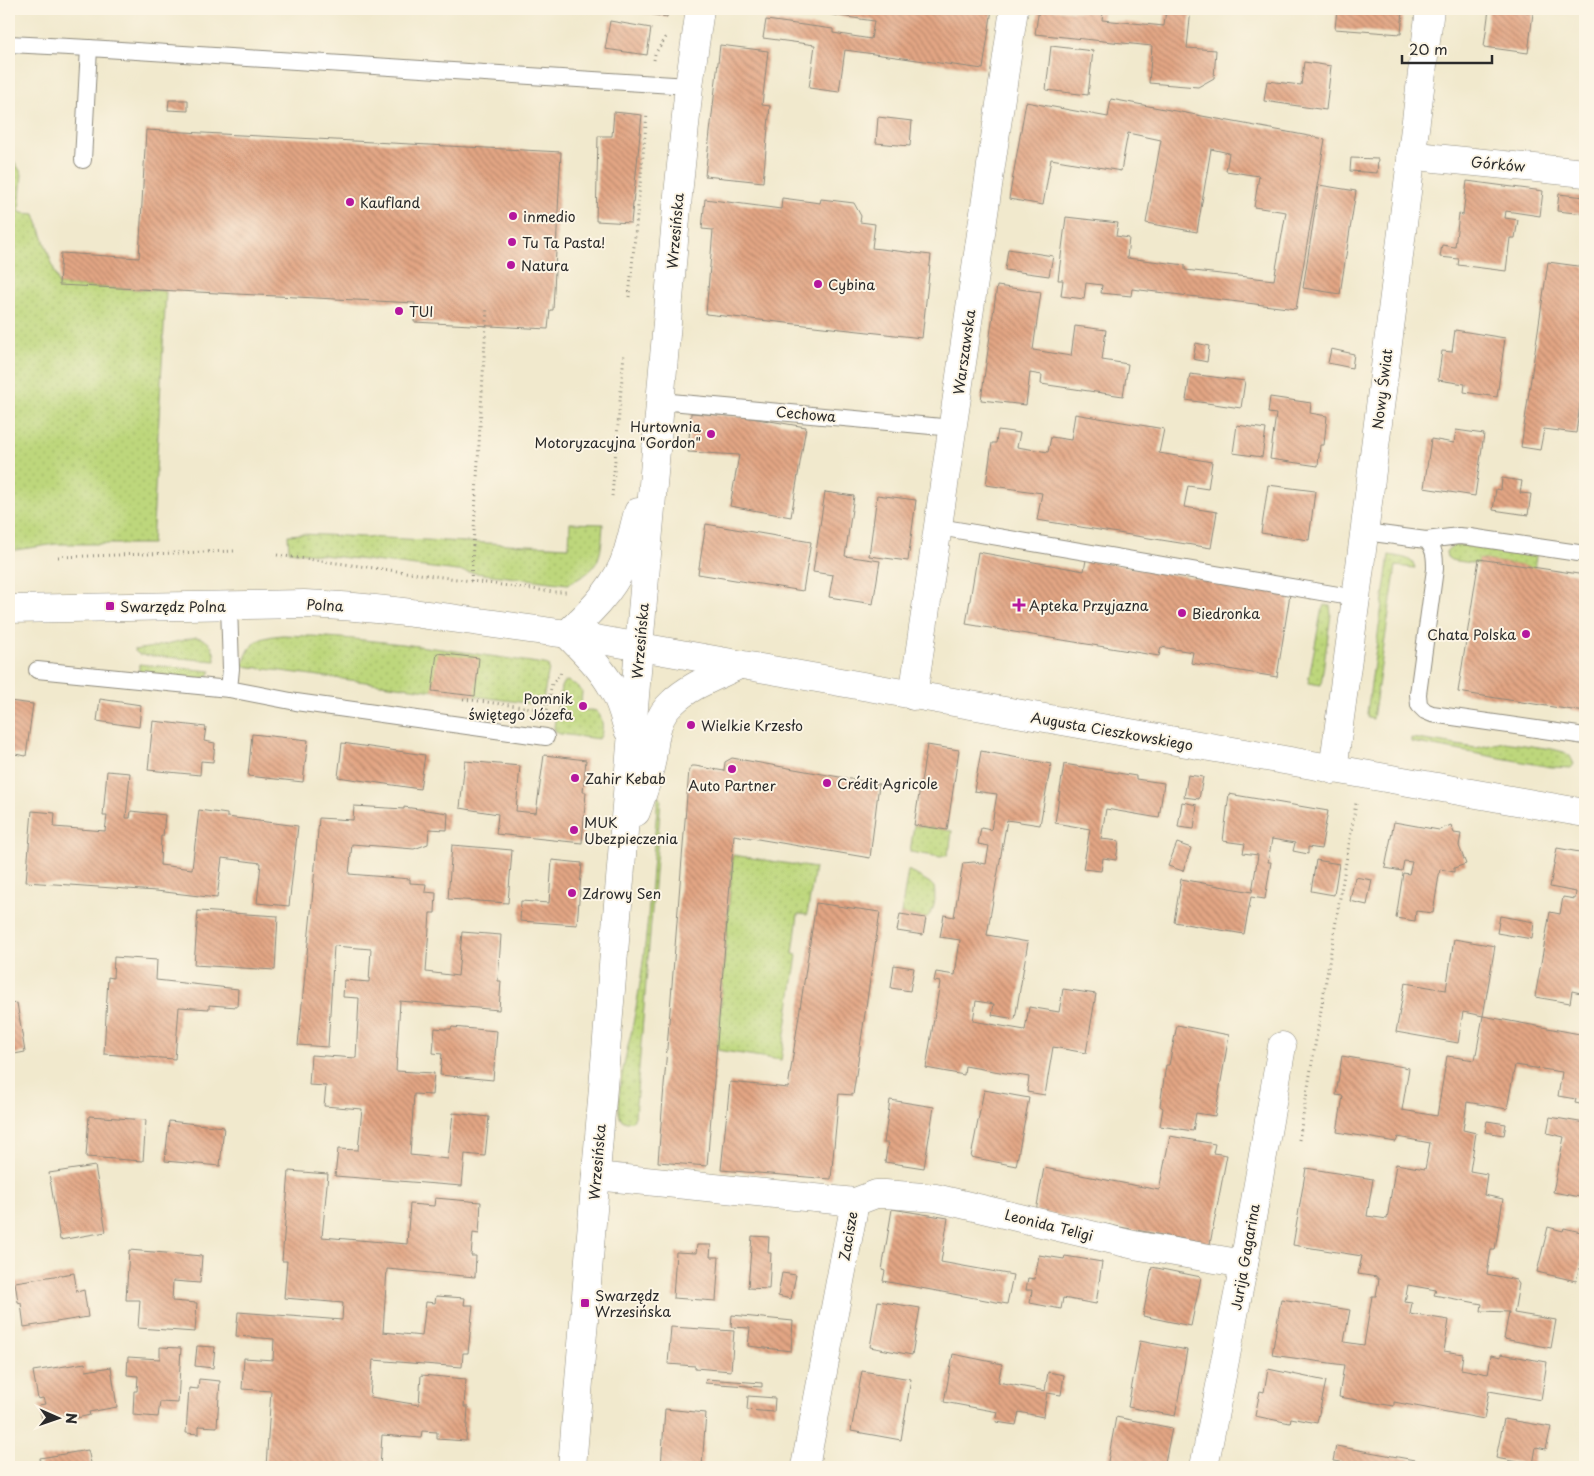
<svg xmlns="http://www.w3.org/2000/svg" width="1594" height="1476" viewBox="0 0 1594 1476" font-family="'Playpen Sans',sans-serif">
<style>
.grass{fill:url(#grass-dots);stroke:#748154}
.building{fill:url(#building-back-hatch)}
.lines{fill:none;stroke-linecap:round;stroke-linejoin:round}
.service-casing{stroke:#8e8a7c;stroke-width:18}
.minor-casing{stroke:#8e8a7c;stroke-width:29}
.tertiary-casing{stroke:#8e8a7c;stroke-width:29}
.path{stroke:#8e8a7c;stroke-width:3;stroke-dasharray:1 4;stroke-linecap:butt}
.service{stroke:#fff;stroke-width:16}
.minor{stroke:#fff;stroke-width:28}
.tertiary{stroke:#fff;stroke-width:28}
.poi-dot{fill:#b5179e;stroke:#fcf5e5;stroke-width:2}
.labels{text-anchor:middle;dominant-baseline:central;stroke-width:4;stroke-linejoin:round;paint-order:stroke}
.street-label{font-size:14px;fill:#2b2b2b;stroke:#fcf5e5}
.poi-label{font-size:14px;fill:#2b2b2b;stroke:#fcf5e5;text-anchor:start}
</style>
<defs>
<pattern id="grass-dots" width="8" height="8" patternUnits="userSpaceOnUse" patternTransform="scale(1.25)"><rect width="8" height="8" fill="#bdd77c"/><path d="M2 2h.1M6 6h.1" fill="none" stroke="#a3b96b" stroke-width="1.8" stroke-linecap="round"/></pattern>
<pattern id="building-back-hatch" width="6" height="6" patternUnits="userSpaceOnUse" patternTransform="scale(1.25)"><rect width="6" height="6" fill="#e3a684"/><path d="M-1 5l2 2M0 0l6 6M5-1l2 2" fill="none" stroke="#b8876c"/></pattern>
</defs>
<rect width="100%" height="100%" fill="#fcf5e5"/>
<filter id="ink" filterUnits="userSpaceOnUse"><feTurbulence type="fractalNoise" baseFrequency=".02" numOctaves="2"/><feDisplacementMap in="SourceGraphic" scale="10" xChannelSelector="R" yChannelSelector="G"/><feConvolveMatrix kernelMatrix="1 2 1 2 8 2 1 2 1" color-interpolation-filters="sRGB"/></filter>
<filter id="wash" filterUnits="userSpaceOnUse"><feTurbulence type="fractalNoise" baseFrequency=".0096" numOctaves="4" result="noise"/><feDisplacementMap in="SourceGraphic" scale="20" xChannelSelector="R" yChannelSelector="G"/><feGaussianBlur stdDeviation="1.12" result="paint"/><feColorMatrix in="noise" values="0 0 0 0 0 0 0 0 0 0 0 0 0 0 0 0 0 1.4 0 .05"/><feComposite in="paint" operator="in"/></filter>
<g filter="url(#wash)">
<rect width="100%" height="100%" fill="#f1e9cd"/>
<!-- grass -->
<g class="grass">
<polygon points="9,153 22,174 19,211 22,213 35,214 59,285 166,291 152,544 56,544 9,551"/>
<path d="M570 523 603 524C601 558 601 569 568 584L289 551 288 535 302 534 569 547Z"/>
<path d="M1467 544 1536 554 1535 568 1479 559 1478 564 1451 560 1447 557 1446 552C1451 544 1459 545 1467 544Z"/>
<path d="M1389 555C1399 557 1413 557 1415 568L1396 566 1373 719 1368 718 1367 713Z"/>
<polygon points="1324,605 1330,606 1331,614 1321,685 1308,683 1321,613"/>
<path d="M283 635C370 637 457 651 544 664L548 665 549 668 542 705 243 666C249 641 259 637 283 635Z"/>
<path d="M196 637C209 639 215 648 215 661L141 655 137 653 134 650 154 647Z"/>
<polygon points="139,664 211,671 208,676 201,679 139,673"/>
<path d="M567 681 576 685 582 691 581 704 583 710C587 711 592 709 596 711 604 717 604 732 599 739L560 734 556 732 554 727 561 687 563 683Z"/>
<polygon points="1411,738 1476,748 1504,742 1552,749 1564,752 1570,756 1574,764 1571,768 1551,767 1411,742"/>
<path d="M658 796 661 799 635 1117 632 1121 626 1122 621 1119C613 1103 628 1048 632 1029 648 952 651 874 658 796Z"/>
<polygon points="914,825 952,831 950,847 947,855 941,857 910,852"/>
<polygon points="733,855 815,868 807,915 798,914 793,954 797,955 781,1060 717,1050"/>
<path d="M908 870 930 883 934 887C936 897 935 912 926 918L901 914Z"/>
</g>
<g id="blocks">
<!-- building -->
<g class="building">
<polygon points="636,9 668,9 667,17 636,12"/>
<polygon points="792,9 992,9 983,69 845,50 839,92 809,88 815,45 763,38 766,20 833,29 833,33 871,39 874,21"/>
<polygon points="1039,9 1103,13 1102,20 1164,26 1166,9 1191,9 1187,48 1216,50 1214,78 1198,87 1149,83 1152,46 1035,34"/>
<polygon points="1337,9 1403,9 1401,34 1335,29"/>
<polygon points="1489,9 1527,9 1526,12 1533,13 1528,53 1484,47"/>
<polygon points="610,21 651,28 647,55 605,49"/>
<polygon points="720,45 768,51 762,105 770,106 763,182 705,176"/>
<polygon points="1051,46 1093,51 1088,95 1046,90"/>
<polygon points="1304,62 1331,66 1326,110 1264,101 1267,81 1301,85"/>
<polygon points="1584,95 1585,95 1585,114 1582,113"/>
<polygon points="1111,99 1325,139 1296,309 1132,289 1131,296 1101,293 1102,285 1086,283 1084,299 1061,296 1063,280 1058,280 1066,217 1118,223 1116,236 1129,238 1127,258 1185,265 1185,270 1274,280 1286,212 1254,207 1259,176 1226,171 1229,153 1211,149 1197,232 1146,223 1161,140 1128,133 1121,171 1051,159 1043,205 1009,199 1026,102 1108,117"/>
<polygon points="169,100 188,100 188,111 168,110"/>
<polygon points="614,112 642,115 631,223 596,221 598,136 612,136"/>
<polygon points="878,117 912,121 910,146 876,143"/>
<polygon points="146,130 561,152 553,310 550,310 548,329 414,322 415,303 59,285 61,253 139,258"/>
<polygon points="1351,158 1378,159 1377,173 1350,171"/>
<polygon points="1467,181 1543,191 1540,216 1506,211 1505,218 1518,220 1515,238 1510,238 1506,271 1458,265 1459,259 1440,257 1442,245 1455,247 1459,214 1463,215"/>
<polygon points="1319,185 1356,191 1340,294 1303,288"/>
<polygon points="1559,194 1585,197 1585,214 1557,211"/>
<polygon points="782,198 820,203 821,199 854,203 861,216 860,222 875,224 872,248 931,255 922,338 706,314 713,230 702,229 705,199 781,209"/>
<polygon points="1008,249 1053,256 1049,276 1005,270"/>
<polygon points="1548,262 1585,267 1585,371 1576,433 1544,429 1540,450 1521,447"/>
<polygon points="997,286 1041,292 1033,350 1071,356 1075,326 1106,330 1102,360 1128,364 1123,396 1041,384 1042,375 1030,373 1026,405 981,400"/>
<polygon points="1455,330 1505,338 1497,397 1464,392 1465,384 1438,380 1442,351 1452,352"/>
<polygon points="1196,343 1209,346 1207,362 1193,359"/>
<polygon points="1331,349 1354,354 1352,368 1328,363"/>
<polygon points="1190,374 1245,381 1241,408 1186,400"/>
<polygon points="1270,397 1311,403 1310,413 1327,416 1324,445 1320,445 1318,466 1270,459 1276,414 1268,413"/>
<polygon points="691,413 745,417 806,427 791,517 730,506 739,455 688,452"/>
<polygon points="1075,414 1164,429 1159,453 1212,462 1208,489 1188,486 1184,507 1217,512 1211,548 1037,520 1042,493 986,485 992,443 996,443 998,430 1020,433 1017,447 1048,452 1051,437 1071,440"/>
<polygon points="1237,425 1266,429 1262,457 1233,453"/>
<polygon points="1456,430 1484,434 1475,496 1424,488 1431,439 1454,443"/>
<polygon points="1502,478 1522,481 1520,493 1531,494 1528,515 1493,510 1496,489 1501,490"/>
<polygon points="1268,485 1315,491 1309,540 1261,533"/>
<polygon points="825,492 854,496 845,556 880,561 873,604 829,597 833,575 813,572"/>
<polygon points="877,495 916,500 908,561 869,556"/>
<polygon points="706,524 811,542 803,591 698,574"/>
<polygon points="978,552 1084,571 1086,560 1290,594 1277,677 1191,663 1193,652 1161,647 1159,656 966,624"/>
<polygon points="1479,559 1585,575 1585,712 1458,692"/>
<polygon points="437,653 479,658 475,696 432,691"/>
<polygon points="100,699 141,705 139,727 97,721"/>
<polygon points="9,701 33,704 26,756 9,753"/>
<polygon points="153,721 206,727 204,741 215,743 213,762 201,761 200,775 148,770"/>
<polygon points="252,734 308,740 303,782 248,776"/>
<polygon points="342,743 425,755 420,789 338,777"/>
<polygon points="927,745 959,750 947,830 914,825"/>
<polygon points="981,751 1051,764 1040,825 1007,820 987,935 1028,942 1015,1019 992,1015 994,1004 976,1001 973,1021 1025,1030 1029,1007 1059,1012 1063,989 1096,994 1086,1053 1053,1047 1045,1095 1027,1092 1029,1077 965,1066 964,1075 926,1068 940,982 934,981 936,972 955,975 960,940 940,937 944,915 954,917 963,863 974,862 986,864 989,846 978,844 981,828 991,830 997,794 974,791"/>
<polygon points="544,755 586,760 583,792 586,792 582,843 496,834 498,814 460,808 465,761 520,766 516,811 536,813"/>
<polygon points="732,758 879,784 870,858 734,835 707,1166 658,1162 689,770 692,766 695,766 724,771 725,762"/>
<polygon points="1064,764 1136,776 1136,779 1164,783 1159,818 1106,809 1101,839 1119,841 1116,860 1103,858 1101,871 1083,869 1090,829 1055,823"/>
<polygon points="107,771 130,773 126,818 130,818 131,811 165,815 163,836 161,836 160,865 192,869 199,810 227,814 227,817 298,826 289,906 257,903 261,863 222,858 217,898 156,891 26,882 32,811 55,813 54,827 105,831 107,816 103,816"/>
<polygon points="1188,775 1203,777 1199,799 1184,797"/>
<polygon points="1229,794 1328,811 1321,849 1308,847 1308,854 1293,851 1295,843 1272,839 1268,862 1271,862 1265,899 1251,897 1244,934 1174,922 1181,879 1252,892 1258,855 1243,853 1245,844 1223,841"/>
<polygon points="1182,802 1197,805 1194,829 1178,827"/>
<polygon points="354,806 404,809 404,807 448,813 447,830 429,829 428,844 414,849 352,844 349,874 410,879 410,883 426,884 425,892 436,893 435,913 430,913 426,972 458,976 462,932 501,935 498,981 501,981 499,1010 400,1001 396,1071 434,1073 432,1095 414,1094 410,1155 448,1159 453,1113 489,1117 485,1156 465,1154 462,1186 335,1176 338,1149 358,1150 362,1109 324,1106 326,1086 309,1085 311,1055 356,1058 359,998 343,997 344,980 369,982 371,949 334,946 328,1047 298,1045 312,902 319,818 353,820"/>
<polygon points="1394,822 1439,830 1451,825 1454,833 1461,834 1459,846 1466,864 1454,868 1454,872 1440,869 1433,913 1416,911 1415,921 1396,918 1403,873 1409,874 1412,862 1404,861 1402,871 1385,868"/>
<polygon points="1177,843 1191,848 1183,871 1168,866"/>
<polygon points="452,845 512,850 508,903 448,899"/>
<polygon points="1557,848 1585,853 1585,919 1583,932 1585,933 1585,994 1572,991 1570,1003 1535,997 1550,912 1560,914 1563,897 1575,899 1576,892 1550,887"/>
<polygon points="552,860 582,863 577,925 520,921 521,901 549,903"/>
<polygon points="1316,860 1339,864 1334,895 1311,891"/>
<polygon points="1355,877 1372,880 1367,905 1350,901"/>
<polygon points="816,903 880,912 853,1095 839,1094 831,1179 721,1170 730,1082 788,1088"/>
<polygon points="198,911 278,916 275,970 194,965"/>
<polygon points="900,914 926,918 923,935 897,931"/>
<polygon points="1500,916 1534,922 1532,939 1497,933"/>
<polygon points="1454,939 1495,946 1483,1016 1463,1012 1458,1043 1396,1032 1405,983 1446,990"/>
<polygon points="114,957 157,960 156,980 238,989 237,1007 209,1005 209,1009 179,1007 175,1059 104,1054 108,977 113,978"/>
<polygon points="894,965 914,968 910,991 891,988"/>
<polygon points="17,1003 25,1052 9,1055 9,1004"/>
<polygon points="1483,1016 1585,1035 1585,1105 1575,1103 1576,1099 1558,1096 1562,1072 1515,1065 1507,1109 1467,1102 1463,1130 1476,1133 1470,1171 1487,1174 1484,1195 1503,1199 1495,1250 1491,1250 1487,1274 1516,1280 1519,1284 1514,1313 1556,1320 1551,1348 1504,1339 1509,1312 1481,1311 1482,1304 1434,1295 1436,1290 1408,1285 1405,1302 1412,1303 1410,1314 1449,1320 1444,1351 1463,1354 1461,1369 1488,1374 1491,1355 1501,1357 1501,1354 1547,1362 1541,1400 1489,1391 1484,1419 1394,1402 1394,1406 1339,1397 1344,1365 1272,1355 1281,1299 1350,1310 1344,1342 1364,1345 1372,1296 1376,1296 1379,1279 1377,1279 1377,1277 1358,1274 1362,1256 1293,1245 1306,1168 1373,1179 1367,1216 1387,1219 1396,1164 1425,1169 1430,1143 1398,1137 1396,1142 1337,1132 1343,1096 1336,1095 1342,1056 1409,1068 1402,1110 1437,1116 1447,1056 1475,1060"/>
<polygon points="1177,1025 1229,1035 1215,1116 1196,1113 1193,1131 1160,1126 1163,1108 1160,1106 1166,1065 1169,1065"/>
<polygon points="452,1027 497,1031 493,1080 440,1075 442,1054 433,1053 435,1028 444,1029 451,1029"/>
<polygon points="984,1090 1029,1098 1016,1166 971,1157"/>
<polygon points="890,1100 934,1107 924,1168 885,1162 888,1143 884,1143"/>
<polygon points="89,1116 146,1120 143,1161 86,1157"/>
<polygon points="1550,1117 1585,1123 1585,1198 1553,1192 1564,1137 1547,1133"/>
<polygon points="169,1121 224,1127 220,1166 165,1161"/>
<polygon points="1487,1121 1506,1124 1504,1135 1485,1132"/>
<polygon points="1170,1136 1215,1144 1213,1153 1227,1155 1210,1244 1036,1211 1044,1168 1159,1190"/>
<polygon points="95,1166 106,1232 60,1240 49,1173"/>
<polygon points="289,1171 328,1174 322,1237 407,1244 410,1204 434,1206 435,1198 481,1202 479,1234 473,1233 471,1256 476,1256 475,1277 387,1269 383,1332 422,1336 426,1302 435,1303 436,1296 465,1298 464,1305 473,1305 468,1353 463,1353 462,1367 373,1360 370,1397 419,1405 421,1375 466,1379 464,1407 468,1407 466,1441 437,1439 437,1432 422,1431 421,1438 382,1435 380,1467 307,1463 307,1467 266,1467 271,1391 242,1389 244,1358 273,1360 274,1339 236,1336 238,1312 342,1320 343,1303 284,1298 287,1261 282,1261"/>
<polygon points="892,1209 948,1218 941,1262 1013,1275 1007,1304 883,1281 885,1271 882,1270"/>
<polygon points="1548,1227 1563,1231 1564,1228 1585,1233 1585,1258 1582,1258 1576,1281 1537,1272"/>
<polygon points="752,1236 769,1237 768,1253 771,1253 769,1289 748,1288"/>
<polygon points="697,1245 711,1245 710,1257 719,1257 716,1301 673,1298 676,1252 696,1253"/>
<polygon points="129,1250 202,1256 200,1283 173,1281 172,1301 197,1303 195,1332 138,1328 140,1300 126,1300"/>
<polygon points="1039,1255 1064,1259 1065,1256 1102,1262 1096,1304 1063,1298 1061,1309 1030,1303 1032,1290 1026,1290 1028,1278 1035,1279"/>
<polygon points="1152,1267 1201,1277 1191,1326 1143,1316"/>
<polygon points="74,1273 77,1292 84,1290 88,1317 24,1327 21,1303 18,1302 15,1282"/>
<polygon points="782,1273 796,1275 791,1299 778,1296"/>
<polygon points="878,1301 920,1308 912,1355 870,1347"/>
<polygon points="732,1315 793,1321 791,1351 748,1346 750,1328 731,1327"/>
<polygon points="671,1327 734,1331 731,1371 695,1368 695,1366 668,1364"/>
<polygon points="1140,1341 1187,1350 1175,1416 1128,1407"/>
<polygon points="197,1346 215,1347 213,1368 195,1366"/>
<polygon points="160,1347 181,1348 178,1403 160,1402 158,1417 133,1415 134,1391 137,1391 138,1376 127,1375 128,1357 160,1359"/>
<polygon points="953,1354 1002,1364 998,1382 1045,1391 1048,1372 1064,1375 1061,1395 1047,1393 1043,1417 1019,1412 1016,1425 996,1422 998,1412 944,1402"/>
<polygon points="85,1363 86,1371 111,1367 117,1407 89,1412 90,1415 77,1418 77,1414 42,1419 39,1405 45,1404 43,1398 38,1399 33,1371"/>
<polygon points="1268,1369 1326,1381 1317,1423 1291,1418 1290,1423 1255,1416 1260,1391 1264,1392"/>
<polygon points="862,1371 911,1379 901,1440 851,1431"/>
<polygon points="199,1379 220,1381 217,1427 199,1426 199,1434 186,1433 189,1388 198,1389"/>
<polygon points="706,1379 762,1383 762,1387 705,1383"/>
<polygon points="748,1396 775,1398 774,1412 747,1410"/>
<polygon points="665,1409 706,1413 702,1467 661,1467"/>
<polygon points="1116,1417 1172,1428 1164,1467 1107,1467"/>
<polygon points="1504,1419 1551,1427 1546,1449 1536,1447 1533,1465 1496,1458"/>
<polygon points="1336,1446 1437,1464 1436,1467 1346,1467 1347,1463 1333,1461"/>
<polygon points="88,1450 92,1467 41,1467 40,1458"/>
</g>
</g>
</g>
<g filter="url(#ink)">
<use href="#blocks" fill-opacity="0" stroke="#8e8a7c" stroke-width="1"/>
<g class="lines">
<!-- service casing -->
<g class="service-casing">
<g id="service">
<polyline points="9,44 89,48 689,86"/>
<polyline points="83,160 89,48"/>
<polyline points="660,401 953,428"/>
<polyline points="939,527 1356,598"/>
<path d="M1365 532 1426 540C1435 548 1435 558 1435 569L1418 694 1419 705 1425 711 1432 714 1585 736"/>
<polyline points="1426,540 1459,536 1470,537 1585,554"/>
<polyline points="229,605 231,669 229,689 296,702 546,737"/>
<polyline points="37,670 229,689"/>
</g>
</g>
<!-- minor casing -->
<g class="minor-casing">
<g id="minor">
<polyline points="1411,155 1435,158 1585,173"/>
<path d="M567 634C588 614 611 592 623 565 630 548 633 529 638 512"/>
<polyline points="639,647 678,195 689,86 700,9"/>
<polyline points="913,696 1014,9"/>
<polyline points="1333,770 1356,598 1430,9"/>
<polyline points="596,1176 855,1202 876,1194 885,1194 936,1198 1134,1245 1244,1264"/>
<polyline points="805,1467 855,1202"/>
<polyline points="1204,1467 1244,1264 1282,1046"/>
</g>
</g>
<!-- tertiary casing -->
<g class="tertiary-casing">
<g id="tertiary">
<path d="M9 609 304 604C392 607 479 623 567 634L1585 813"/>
<path d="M567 634C583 651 602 668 613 689 621 702 624 716 628 730"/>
<path d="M636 812C641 798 647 783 650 768 656 745 652 721 672 703 690 685 717 676 739 665"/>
<polyline points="572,1467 639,647"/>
</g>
</g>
<!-- path -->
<g class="path">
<polyline points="654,60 655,54 666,37"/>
<polyline points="629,297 647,114"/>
<polyline points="612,496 624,354"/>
<polyline points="277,555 554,592 566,592"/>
<polyline points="58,557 234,551"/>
<polyline points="471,581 487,307"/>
<polyline points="463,699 547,710 552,683 560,676 561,669"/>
<polyline points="1299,1140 1356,803"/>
</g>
<!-- service -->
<use href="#service" class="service"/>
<!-- minor -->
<use href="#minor" class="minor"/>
<!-- tertiary -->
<use href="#tertiary" class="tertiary"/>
</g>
</g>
<!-- markers -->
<g class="poi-dot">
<circle cx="350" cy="202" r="5"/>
<circle cx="513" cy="216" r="5"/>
<circle cx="512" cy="242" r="5"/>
<circle cx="511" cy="265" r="5"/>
<circle cx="818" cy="284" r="5"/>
<circle cx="399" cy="311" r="5"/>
<circle cx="711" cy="434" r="5"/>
<path d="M1016.5 597.5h5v5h5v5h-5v5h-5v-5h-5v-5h5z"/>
<rect x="105" y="601" width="10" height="10" rx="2.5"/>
<circle cx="1182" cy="613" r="5"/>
<circle cx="1526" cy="634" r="5"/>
<circle cx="583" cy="706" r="5"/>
<circle cx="691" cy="725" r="5"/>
<circle cx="732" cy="769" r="5"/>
<circle cx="575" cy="778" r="5"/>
<circle cx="827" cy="783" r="5"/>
<circle cx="574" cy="830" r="5"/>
<circle cx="572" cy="893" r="5"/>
<rect x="580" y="1298" width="10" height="10" rx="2.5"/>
</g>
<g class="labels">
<!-- street labels -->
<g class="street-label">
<text transform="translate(1498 164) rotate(5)">Górków</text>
<text transform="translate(675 231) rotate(-85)">Wrzesińska</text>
<text transform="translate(964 352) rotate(-82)">Warszawska</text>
<text transform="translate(1382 389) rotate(-83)">Nowy Świat</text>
<text transform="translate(806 414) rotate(5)">Cechowa</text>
<text transform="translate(325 605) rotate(3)">Polna</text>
<text transform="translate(640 641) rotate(-85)">Wrzesińska</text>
<text transform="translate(1112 731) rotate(10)">Augusta Cieszkowskiego</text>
<text transform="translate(597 1162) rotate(-85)">Wrzesińska</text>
<text transform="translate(1049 1225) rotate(14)">Leonida Teligi</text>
<text transform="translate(848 1236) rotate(-80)">Zacisze</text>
<text transform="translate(1245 1257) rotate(-80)">Jurija Gagarina</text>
</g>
<!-- poi labels -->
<g class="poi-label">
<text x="360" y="202">Kaufland</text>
<text x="523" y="216">inmedio</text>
<text x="522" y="242">Tu Ta Pasta!</text>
<text x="521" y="265">Natura</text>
<text x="828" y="284">Cybina</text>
<text x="409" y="311">TUI</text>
<text x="701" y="426" text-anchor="end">Hurtownia<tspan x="701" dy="16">Motoryzacyjna "Gordon"</tspan></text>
<text x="1029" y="605">Apteka Przyjazna</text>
<text x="120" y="606">Swarzędz Polna</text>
<text x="1192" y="613">Biedronka</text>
<text x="1516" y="634" text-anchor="end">Chata Polska</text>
<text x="573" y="698" text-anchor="end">Pomnik<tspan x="573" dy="16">świętego Józefa</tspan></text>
<text x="701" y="725">Wielkie Krzesło</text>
<text x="585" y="778">Zahir Kebab</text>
<text x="837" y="783">Crédit Agricole</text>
<text x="732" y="785" text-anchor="middle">Auto Partner</text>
<text x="584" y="822">MUK<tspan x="584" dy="16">Ubezpieczenia</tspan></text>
<text x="582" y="893">Zdrowy Sen</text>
<text x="595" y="1295">Swarzędz<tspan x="595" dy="16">Wrzesińska</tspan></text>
</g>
</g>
<!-- margin -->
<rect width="1594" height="1476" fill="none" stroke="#fcf5e5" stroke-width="30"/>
<!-- north arrow -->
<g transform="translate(58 1418) rotate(92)" stroke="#fcf5e5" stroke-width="4" paint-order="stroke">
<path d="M0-4L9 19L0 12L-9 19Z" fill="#2b2b2b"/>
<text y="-8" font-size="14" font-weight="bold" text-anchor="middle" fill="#2b2b2b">N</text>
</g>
<!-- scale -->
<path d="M1402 55v8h90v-8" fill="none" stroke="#2b2b2b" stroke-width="2.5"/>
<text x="1409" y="55" font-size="15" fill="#2b2b2b" stroke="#fcf5e5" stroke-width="4" paint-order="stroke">20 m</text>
</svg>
